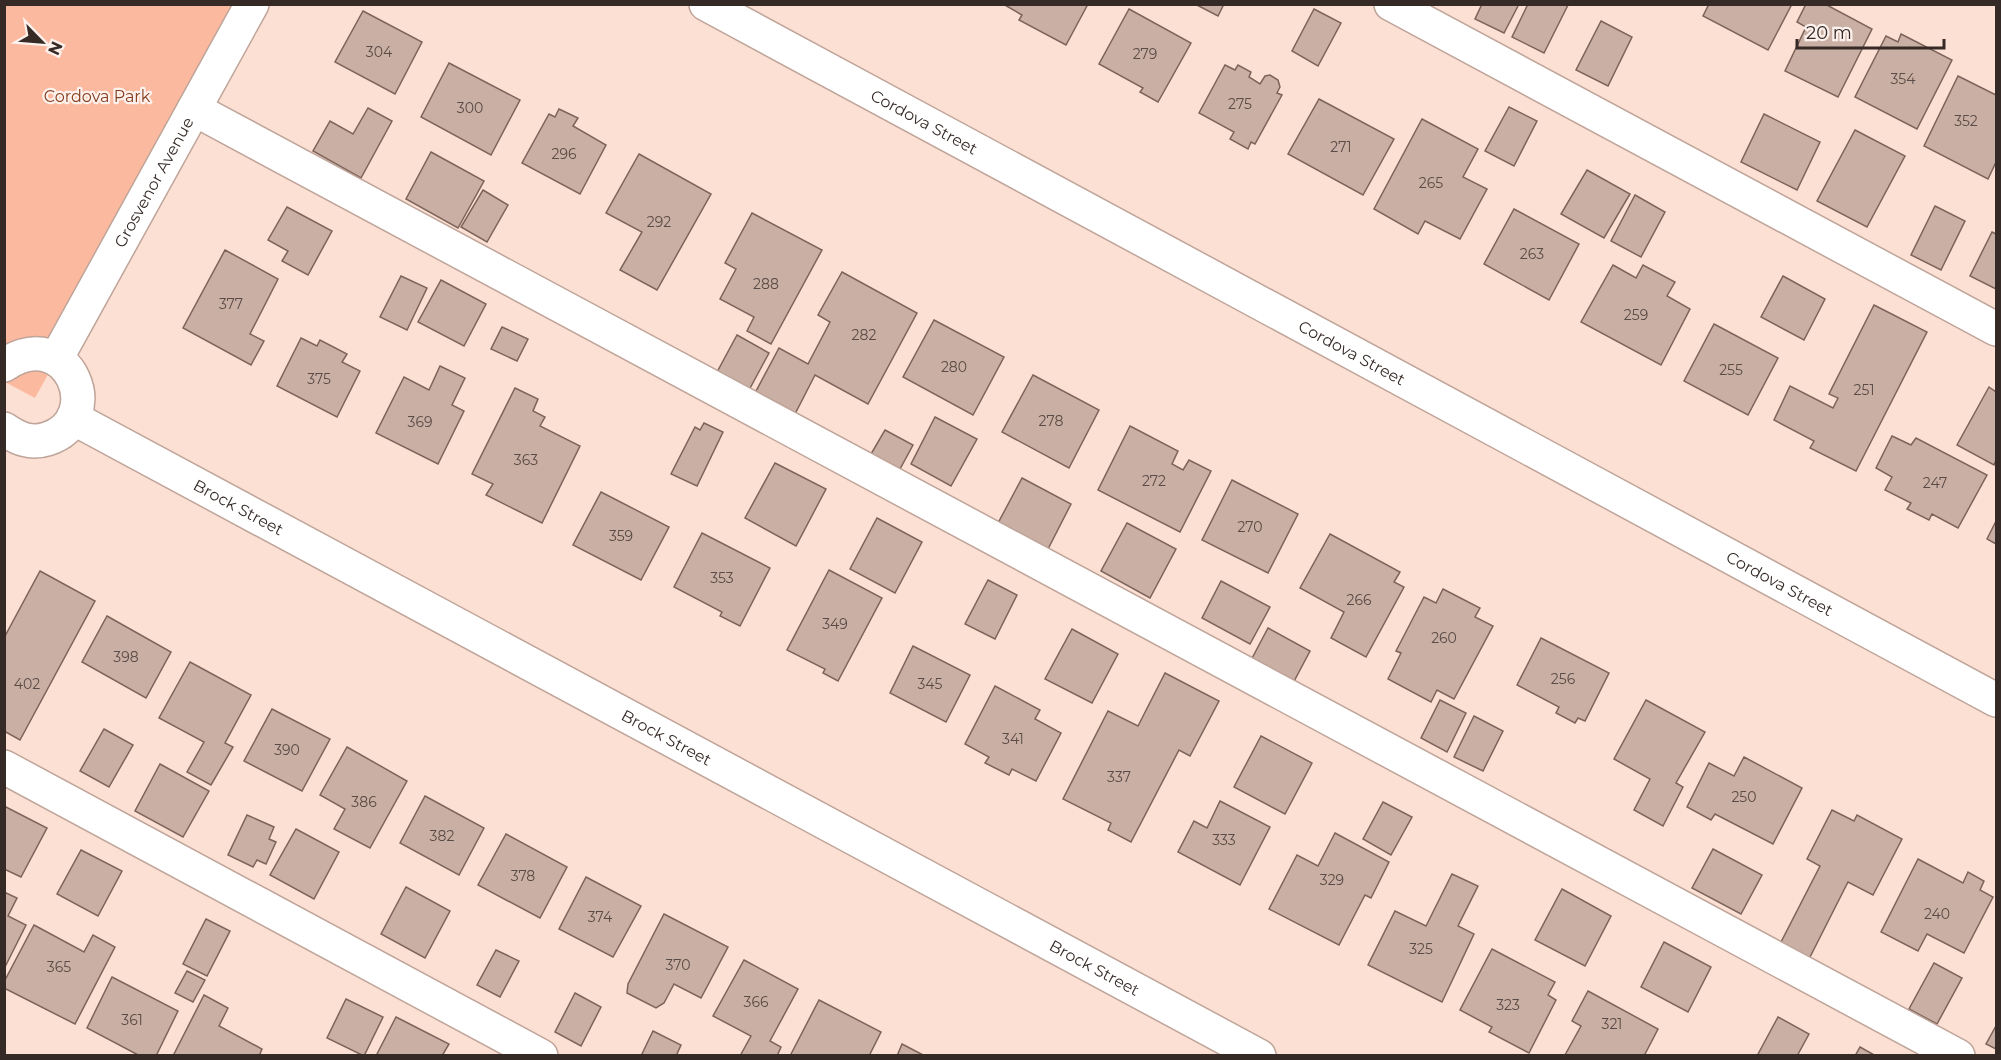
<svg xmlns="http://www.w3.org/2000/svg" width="2001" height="1060" viewBox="0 0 2001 1060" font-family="Montserrat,sans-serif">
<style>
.green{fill:#fbba9f}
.building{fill:#caafa4;stroke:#7d645a;stroke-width:1.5}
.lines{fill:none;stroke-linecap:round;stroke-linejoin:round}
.minor-casing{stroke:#bfa499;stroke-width:36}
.minor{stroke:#fff;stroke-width:33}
.labels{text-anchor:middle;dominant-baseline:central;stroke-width:4.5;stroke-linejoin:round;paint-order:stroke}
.number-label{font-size:14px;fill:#5a4b46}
.park-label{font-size:16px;fill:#853d1c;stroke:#fdf1ed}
.street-label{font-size:16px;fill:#352a26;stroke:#fdf1ed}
</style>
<rect width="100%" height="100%" fill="#fde0d4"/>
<!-- green -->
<polygon class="green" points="4,5 252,5 35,398 5,382"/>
<!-- building -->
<g class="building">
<polygon points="1003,4 1088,4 1066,45 1019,20 1022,15"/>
<polygon points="1195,4 1224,4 1218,16"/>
<polygon points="1482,4 1519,4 1504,33 1475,19"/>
<polygon points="1528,4 1568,5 1544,53 1512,37"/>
<polygon points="1709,4 1792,4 1768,50 1703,16"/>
<polygon points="1806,4 1825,4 1872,29 1838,97 1785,71 1806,27 1797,22"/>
<polygon points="1129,9 1191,43 1158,102 1140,92 1143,88 1099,64"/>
<polygon points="1314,9 1341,23 1318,66 1292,51"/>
<polygon points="363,11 422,42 395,94 335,62"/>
<polygon points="1601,21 1632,37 1608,86 1576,70"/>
<polygon points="1901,34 1952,60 1917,129 1855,97 1886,36 1898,42"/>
<polygon points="449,63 520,100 491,155 421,117"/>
<polygon points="1225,65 1235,70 1238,65 1251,72 1249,77 1260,84 1265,76 1270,75 1278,80 1280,87 1277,93 1282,95 1255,144 1251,142 1248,149 1230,139 1234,132 1199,113"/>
<polygon points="1958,76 1996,95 1996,162 1988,179 1924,146"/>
<polygon points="1319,99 1394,139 1363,195 1288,154"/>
<polygon points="1509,107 1537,121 1514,166 1485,151"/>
<polygon points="368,108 392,121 361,178 313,151 330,121 353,134"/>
<polygon points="559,109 578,118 573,126 606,145 580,194 522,163 549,114 555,117"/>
<polygon points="1764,114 1820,142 1797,190 1741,162"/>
<polygon points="1422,119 1478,149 1463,177 1487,189 1460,239 1425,221 1418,234 1374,209"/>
<polygon points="1855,130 1905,156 1867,227 1817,201"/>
<polygon points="431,152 484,181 458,228 406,199"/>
<polygon points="639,154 711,194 657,290 620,270 642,232 606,213"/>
<polygon points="1587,170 1630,194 1604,238 1561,214"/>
<polygon points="483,190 508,205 487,242 461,227"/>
<polygon points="1635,195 1665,212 1641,257 1611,241"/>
<polygon points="1935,206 1965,221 1941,270 1911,255"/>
<polygon points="287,207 332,231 308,275 282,261 288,251 268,240"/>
<polygon points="1514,209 1579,244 1549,300 1484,264"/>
<polygon points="752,213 822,250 771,344 747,331 754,317 720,299 736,269 725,263"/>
<polygon points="1992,232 1996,234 1996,289 1970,276"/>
<polygon points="225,250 278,279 250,334 264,341 251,365 183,328"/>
<polygon points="1613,265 1636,278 1643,265 1675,282 1667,296 1690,309 1661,365 1581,322"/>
<polygon points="842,272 917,313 868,404 815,375 795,414 755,393 779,348 808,364 830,322 818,315"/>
<polygon points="401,276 427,288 407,330 380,317"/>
<polygon points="1783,276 1825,299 1804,340 1761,317"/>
<polygon points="441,280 486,304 464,346 418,322"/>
<polygon points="1874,305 1927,332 1856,471 1810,448 1814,441 1774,420 1790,386 1833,408 1838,398 1829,394"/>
<polygon points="934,320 1004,357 973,415 903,377"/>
<polygon points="1714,324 1778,358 1748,415 1684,381"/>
<polygon points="502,327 528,339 517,361 491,349"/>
<polygon points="737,335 769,353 748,392 716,374"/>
<polygon points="301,338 317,346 320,340 347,354 342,362 360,371 337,417 277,386"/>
<polygon points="440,366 465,378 452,405 464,411 438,464 376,433 404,377 429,390"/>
<polygon points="1033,375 1099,410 1069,468 1002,432"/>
<polygon points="1989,387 1996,392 1996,460 1994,465 1957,445"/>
<polygon points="515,388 538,399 533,411 545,417 540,426 580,446 542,523 486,495 493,484 472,474"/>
<polygon points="935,417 977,439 951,486 911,464"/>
<polygon points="704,423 723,432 697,486 671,474 695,427 700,430"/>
<polygon points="1130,426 1178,451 1172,464 1183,470 1189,460 1211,471 1180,532 1098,490"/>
<polygon points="885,430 913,445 900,469 871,454"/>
<polygon points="1892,436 1911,445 1916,438 1987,475 1958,528 1932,514 1929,520 1907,509 1911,503 1885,490 1892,477 1876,468"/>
<polygon points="775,463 826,489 796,546 745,518"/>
<polygon points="1022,478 1071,504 1047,551 997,525"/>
<polygon points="1232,480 1298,514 1268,573 1202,540"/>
<polygon points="601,492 669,527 641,580 573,545"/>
<polygon points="877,518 922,542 895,593 850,569"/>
<polygon points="1996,521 1996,544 1987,539"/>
<polygon points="1127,523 1176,549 1150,598 1101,571"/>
<polygon points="702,533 770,568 740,626 720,616 722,612 674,587"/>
<polygon points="1330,534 1400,572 1394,582 1404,587 1366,657 1331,638 1344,612 1300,588"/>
<polygon points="829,570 882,598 838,681 823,673 825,669 787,650"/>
<polygon points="40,571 95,601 20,740 4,731 4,638"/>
<polygon points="988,580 1017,595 995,639 965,624"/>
<polygon points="1221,581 1270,607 1250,644 1202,618"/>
<polygon points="1443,589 1480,608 1475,617 1493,626 1454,699 1437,690 1431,702 1388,679 1401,653 1396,651 1424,597 1436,603"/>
<polygon points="107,616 171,652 146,698 82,662"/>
<polygon points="1268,628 1310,651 1291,687 1249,664"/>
<polygon points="1072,629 1118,654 1092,703 1045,679"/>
<polygon points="1541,638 1609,673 1585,721 1578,718 1575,723 1556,713 1559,707 1517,685"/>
<polygon points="913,646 970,675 946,722 890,693"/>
<polygon points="190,662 251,695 225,743 233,747 211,785 187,772 204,742 159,718"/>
<polygon points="1165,673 1219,701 1190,756 1179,750 1131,842 1108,830 1111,823 1063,799 1108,711 1138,726"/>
<polygon points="995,686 1040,710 1035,719 1061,733 1036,781 1012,769 1009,775 985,763 989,757 965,744"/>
<polygon points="1440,700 1466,713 1447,752 1421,738"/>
<polygon points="1646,700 1705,732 1676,783 1683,787 1663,826 1634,810 1650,779 1614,759"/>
<polygon points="272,709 330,739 302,791 244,761"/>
<polygon points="1474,716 1503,731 1483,771 1454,757"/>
<polygon points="104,729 133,745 109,787 80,771"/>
<polygon points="1261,736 1312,763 1285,814 1234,787"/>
<polygon points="347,747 407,781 370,848 334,829 345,809 320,795"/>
<polygon points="1744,757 1802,788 1773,844 1715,814 1711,820 1687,807 1709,763 1734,776"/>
<polygon points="160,764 209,791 183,837 135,811"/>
<polygon points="425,796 484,828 459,875 400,843"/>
<polygon points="1220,801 1270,827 1240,885 1178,852 1194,821 1207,828"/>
<polygon points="1383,802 1412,817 1391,855 1363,839"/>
<polygon points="4,806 47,828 21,877 4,869"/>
<polygon points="1832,810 1854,821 1857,815 1902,839 1873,895 1848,882 1808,961 1779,946 1820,866 1807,859"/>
<polygon points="247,815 274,827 269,839 276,842 266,864 257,860 253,867 228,855"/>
<polygon points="296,829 339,852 314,899 270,875"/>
<polygon points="1335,833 1389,862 1371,898 1365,895 1339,945 1269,909 1297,855 1318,866"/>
<polygon points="506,834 567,867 540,918 478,885"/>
<polygon points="1713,849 1762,875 1741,914 1692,888"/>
<polygon points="81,850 122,871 98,916 57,894"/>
<polygon points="1918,859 1963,883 1968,872 1984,881 1980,890 1993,897 1964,953 1927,934 1918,951 1881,932"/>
<polygon points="1452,874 1478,886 1458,926 1474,934 1442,1002 1368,965 1395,911 1426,926"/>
<polygon points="586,877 641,906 613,957 559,929"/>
<polygon points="406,887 450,911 425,958 381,934"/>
<polygon points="1562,889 1611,916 1585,966 1535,940"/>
<polygon points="4,892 17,898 8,916 26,925 4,969"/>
<polygon points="664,914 728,947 701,998 674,984 664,1003 656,1008 627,993 628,984"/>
<polygon points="206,919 230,931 207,976 183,964"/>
<polygon points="34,925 84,952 93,935 115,947 75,1024 4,988 4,982"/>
<polygon points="1664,942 1711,967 1688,1012 1641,987"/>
<polygon points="1492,949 1555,982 1548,995 1556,1000 1529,1053 1489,1032 1492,1027 1460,1010"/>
<polygon points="496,950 519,961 500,997 477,985"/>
<polygon points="744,960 798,989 770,1041 781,1047 777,1056 740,1056 751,1036 713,1016"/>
<polygon points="1934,963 1962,978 1937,1024 1909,1009"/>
<polygon points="187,971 205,980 193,1002 175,993"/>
<polygon points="112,977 178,1011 156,1056 140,1056 87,1028"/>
<polygon points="1588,991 1658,1029 1644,1056 1565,1055 1581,1026 1572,1021"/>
<polygon points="575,993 601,1007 581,1046 555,1032"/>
<polygon points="204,995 228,1008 219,1026 262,1049 259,1056 173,1056"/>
<polygon points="346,999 383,1017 364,1056 327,1038"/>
<polygon points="819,1000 881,1032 869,1056 790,1056"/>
<polygon points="396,1017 449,1044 442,1056 376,1056"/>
<polygon points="1778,1017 1809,1034 1797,1056 1757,1056"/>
<polygon points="1996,1026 1996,1049 1986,1044"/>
<polygon points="653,1031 681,1045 676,1056 641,1056"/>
<polygon points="902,1044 925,1056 897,1056"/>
<polygon points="1860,1047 1876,1056 1855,1056"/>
</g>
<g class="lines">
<!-- minor casing -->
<g class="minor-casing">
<g id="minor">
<path id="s1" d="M706 4 1996 700"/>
<polyline points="1391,4 1996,329"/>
<polyline points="194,109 1958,1056"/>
<path id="s2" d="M56 359 252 4"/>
<path d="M4 365C70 321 108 420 47 439 31 444 18 439 4 429"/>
<path id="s3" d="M73 418 1259 1056"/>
<polyline points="4,767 541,1056"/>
</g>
</g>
<!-- minor -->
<use href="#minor" class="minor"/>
</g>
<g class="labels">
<!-- number labels -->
<g class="number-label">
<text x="379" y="52">304</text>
<text x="1145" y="54">279</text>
<text x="1903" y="79">354</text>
<text x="1240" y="104">275</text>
<text x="470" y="108">300</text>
<text x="1966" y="121">352</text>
<text x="1341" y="147">271</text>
<text x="564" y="154">296</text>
<text x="1431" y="183">265</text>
<text x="659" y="222">292</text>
<text x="1532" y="254">263</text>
<text x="766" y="284">288</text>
<text x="231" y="304">377</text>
<text x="1636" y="315">259</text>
<text x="864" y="335">282</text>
<text x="954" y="367">280</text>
<text x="1731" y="370">255</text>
<text x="319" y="379">375</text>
<text x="1864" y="390">251</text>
<text x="1051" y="421">278</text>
<text x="420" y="422">369</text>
<text x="526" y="460">363</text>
<text x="1154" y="481">272</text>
<text x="1935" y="483">247</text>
<text x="1250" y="527">270</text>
<text x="621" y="536">359</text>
<text x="722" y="578">353</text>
<text x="1359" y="600">266</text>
<text x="835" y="624">349</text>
<text x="1444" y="638">260</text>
<text x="126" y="657">398</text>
<text x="1563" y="679">256</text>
<text x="27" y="684">402</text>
<text x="930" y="684">345</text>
<text x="1013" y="739">341</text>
<text x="287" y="750">390</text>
<text x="1119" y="777">337</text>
<text x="1744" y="797">250</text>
<text x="364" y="802">386</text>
<text x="442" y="836">382</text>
<text x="1224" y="840">333</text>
<text x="523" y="876">378</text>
<text x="1332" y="880">329</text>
<text x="1937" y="914">240</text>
<text x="600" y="917">374</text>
<text x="1421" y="949">325</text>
<text x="678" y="965">370</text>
<text x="59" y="967">365</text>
<text x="756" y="1002">366</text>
<text x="1508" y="1005">323</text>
<text x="132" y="1020">361</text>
<text x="1612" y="1024">321</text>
</g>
<!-- park labels -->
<g class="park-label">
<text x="97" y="96">Cordova Park</text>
</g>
<!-- street labels -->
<g class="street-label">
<text stroke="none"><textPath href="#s1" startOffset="248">Cordova Street</textPath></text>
<text stroke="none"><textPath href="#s2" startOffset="202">Grosvenor Avenue</textPath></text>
<text stroke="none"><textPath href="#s1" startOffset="734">Cordova Street</textPath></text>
<text stroke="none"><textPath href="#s3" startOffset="188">Brock Street</textPath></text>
<text stroke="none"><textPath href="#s1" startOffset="1220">Cordova Street</textPath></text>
<text stroke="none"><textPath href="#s3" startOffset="674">Brock Street</textPath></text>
<text stroke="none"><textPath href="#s3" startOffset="1160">Brock Street</textPath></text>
</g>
</g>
<!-- border -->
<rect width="2001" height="1060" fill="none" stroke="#352a26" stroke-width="12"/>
<!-- north arrow -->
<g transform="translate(42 42) rotate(115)" stroke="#fdf1ed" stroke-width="4.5" paint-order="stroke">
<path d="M0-4.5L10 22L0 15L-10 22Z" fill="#352a26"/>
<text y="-9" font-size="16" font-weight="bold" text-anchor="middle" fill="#352a26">N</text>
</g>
<!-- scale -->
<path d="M1797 39v9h147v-9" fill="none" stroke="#352a26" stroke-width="3"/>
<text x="1806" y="39" font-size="18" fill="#352a26" stroke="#fdf1ed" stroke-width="4.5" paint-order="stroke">20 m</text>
</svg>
